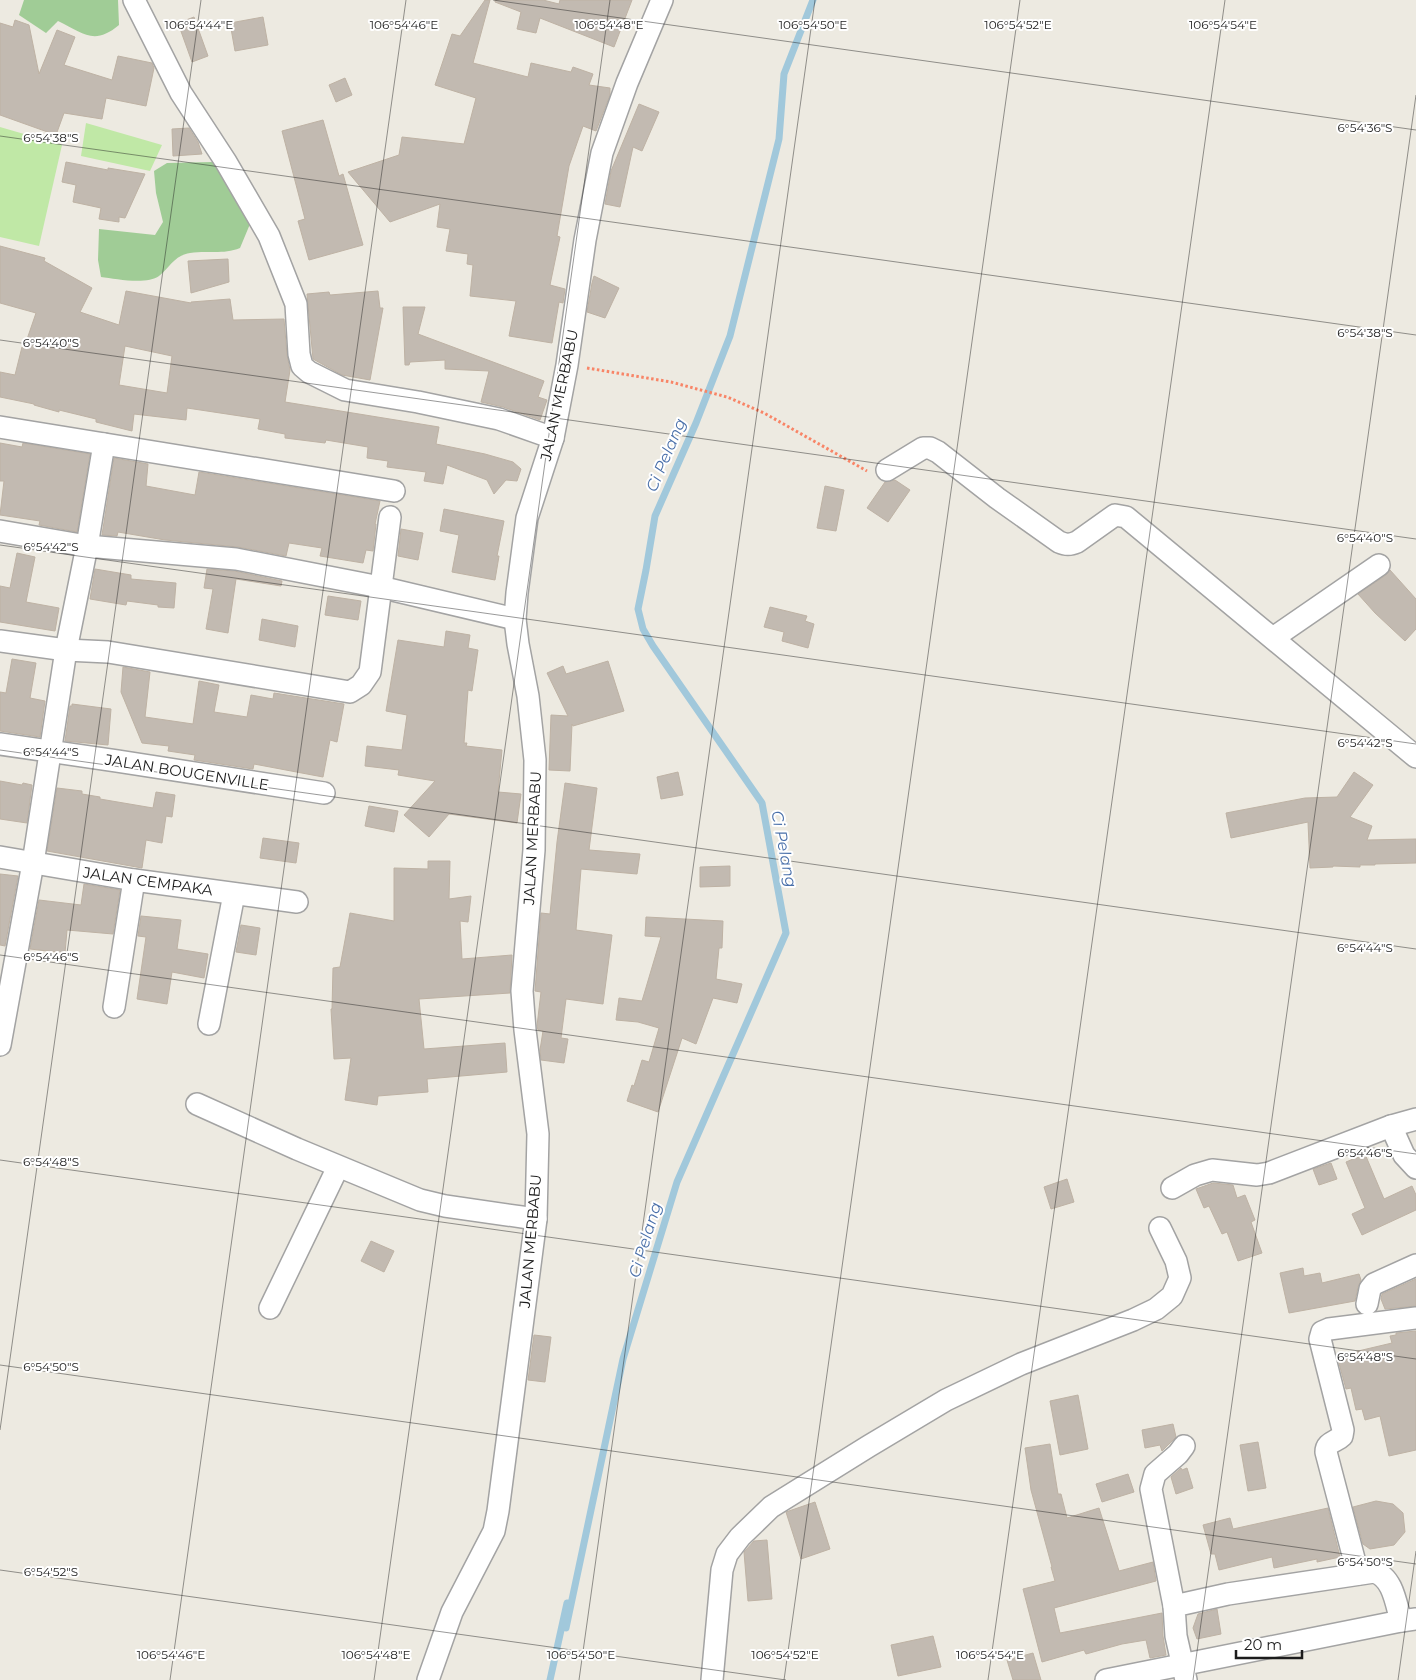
<svg xmlns="http://www.w3.org/2000/svg" width="1416" height="1680" viewBox="0 0 1416 1680" font-family="Montserrat,sans-serif">
<style>
.grass{fill:#c0e8a6}
.forest{fill:#a0cc96}
.lines{fill:none;stroke-linecap:round;stroke-linejoin:round}
.stream{stroke:#a1c8db;stroke-width:7}
.building{fill:#c2bab1;stroke:#beb2a4;fill-rule:evenodd}
.street-casing{stroke:#a3a3a3;stroke-width:24}
.path{stroke:#f88567;stroke-width:3;stroke-dasharray:2.5 2.5;stroke-linecap:butt}
.street{stroke:#fff;stroke-width:21}
.ticks{fill:none;stroke:#1c1c1c;stroke-width:1;stroke-opacity:0.45}
.labels{text-anchor:middle;dominant-baseline:central;stroke-width:4;stroke-linejoin:round;paint-order:stroke}
.street-label{font-size:15px;fill:#1c1c1c;stroke:#fff}
.water-label{font-size:16px;font-style:italic;fill:#4a70aa;stroke:#fff}
.ticks-label{font-size:12px;text-anchor:middle;fill:#1c1c1c;stroke:#fff;stroke-width:4;stroke-linejoin:round;paint-order:stroke}
</style>
<rect width="100%" height="100%" fill="#edeae1"/>
<!-- grass -->
<g class="grass">
<polygon points="86,123 162,145 150,171 81,156"/>
<polygon points="0,127 62,145 39,246 0,237"/>
</g>
<!-- forest -->
<g class="forest">
<path d="M24 0H118L119 25C94 46 83 33 58 21L46 33 19 15Z"/>
<path d="M213 162 250 224 240 248C223 255 207 250 190 253 175 255 170 267 159 276 147 285 116 279 101 277L98 260 99 229 155 235 163 222 156 193 154 171 167 163Z"/>
</g>
<g class="lines">
<!-- stream -->
<polyline class="stream" points="550,1680 567,1603 566,1628 623,1359 677,1182 786,933 762,803 653,646 643,629 638,609 646,570 655,516 696,423 730,336 779,139 784,74 813,0"/>
</g>
<!-- building -->
<g class="building">
<polygon points="485,0 490,0 473,63 528,77 531,63 571,72 573,67 593,74 589,85 610,88 610,95 596,131 583,126 569,166 557,236 560,237 550,285 565,289 563,303 559,302 552,343 509,336 516,301 470,296 473,265 467,264 468,254 446,251 450,229 437,227 440,204 390,222 348,172 399,155 402,137 464,144 476,98 435,85 452,34 460,36"/>
<polygon points="495,0 543,0 559,4 560,0 632,0 614,47 540,18 536,33 517,29 521,12 495,2"/>
<polygon points="194,17 208,56 192,62 178,23"/>
<polygon points="263,17 268,45 235,51 230,23"/>
<polygon points="15,20 29,25 39,74 57,30 75,37 64,65 112,80 118,56 152,63 154,68 146,106 106,98 102,119 64,113 56,135 0,115 0,23 13,27"/>
<polygon points="345,78 352,95 336,102 329,85"/>
<polygon points="639,104 659,112 642,151 633,147 620,207 605,204 611,171"/>
<polygon points="323,120 339,176 343,174 363,245 309,260 298,221 305,219 282,131"/>
<polygon points="189,128 198,142 202,154 173,156 172,129"/>
<polygon points="66,162 108,170 108,168 145,174 125,218 119,217 119,222 99,219 101,208 73,202 76,185 62,182"/>
<path d="M0 246 45 258 44 261 92 288 80 312 119 325 126 291 191 303V302L230 299 233 320 284 319 287 355 290 370 285 402 439 427 436 444 485 454 513 462 521 469 517 481 506 480 494 494 487 480 447 465 443 484 424 481 426 472 387 467 388 461 367 458 368 447 326 440 325 443 285 438V434L258 429 260 419 187 408 186 420 134 414 132 431 96 422V419L59 410V412L34 405V404L0 397V372L15 375 22 347 24 348 36 313 0 303ZM125 346 172 356 167 393 119 385Z"/>
<polygon points="228,259 229,282 191,293 188,261"/>
<polygon points="594,276 619,288 605,318 587,312 592,283"/>
<polygon points="378,291 380,308 383,308 370,380 342,375 313,359 307,294 329,292 330,295"/>
<polygon points="403,307 425,307 418,334 544,381 538,397 547,400 540,420 503,407 481,402 489,371 445,369 445,360 410,362 409,365 405,365"/>
<polygon points="0,443 22,447 23,443 90,454 77,532 39,525 40,521 0,515 4,481 0,481"/>
<polygon points="114,458 148,464 146,486 195,495 199,472 380,501 375,524 376,524 373,551 366,550 363,563 320,556 322,548 289,543 286,556 238,547 165,540 118,532 117,536 102,535"/>
<polygon points="895,480 910,490 888,522 867,508 885,482"/>
<polygon points="825,486 844,490 836,531 817,528"/>
<polygon points="444,509 504,521 497,556 499,556 495,580 452,572 459,535 440,531"/>
<polygon points="401,529 423,533 418,560 398,556"/>
<polygon points="17,553 35,557 26,602 59,608 55,631 0,622 0,586 10,588"/>
<polygon points="95,569 131,575 131,579 176,583 174,608 158,607 158,605 127,601 126,605 90,599"/>
<polygon points="207,569 234,571 282,581 281,586 236,579 228,633 206,629 213,589 204,588"/>
<polygon points="1390,570 1416,599 1416,629 1405,641 1375,613 1358,594 1386,575"/>
<polygon points="328,596 361,601 358,620 325,615"/>
<polygon points="770,607 807,616 805,621 814,624 808,648 782,641 784,632 764,627"/>
<polygon points="262,619 298,626 295,647 259,640"/>
<polygon points="446,631 470,635 468,648 478,650 472,691 468,690 464,743 467,743 466,746 502,750 498,792 521,794 517,823 449,814 429,837 404,815 435,781 398,775 399,770 365,766 367,746 402,750 407,715 386,711 398,640 444,647"/>
<polygon points="12,659 36,663 30,698 45,701 40,737 0,731 0,692 6,693"/>
<polygon points="608,661 624,711 573,726 572,724 570,771 549,770 551,715 568,716 547,673 563,666 566,674"/>
<polygon points="123,667 150,672 145,717 193,724 199,681 219,685 214,712 247,717 251,695 273,699 274,693 344,704 337,742 330,740 323,777 254,764 253,769 194,760 195,755 168,751 169,746 142,743 121,692"/>
<polygon points="72,704 111,709 108,745 65,741 70,706 72,706"/>
<polygon points="678,772 683,795 661,799 657,777"/>
<polygon points="1354,772 1373,785 1350,817 1372,826 1367,840 1416,839 1416,863 1375,864 1375,865 1360,865 1360,867 1333,866 1333,867 1310,868 1308,822 1231,838 1226,813 1305,798 1337,797"/>
<polygon points="0,781 22,785 23,783 32,785 27,823 0,819"/>
<polygon points="565,783 597,788 589,850 640,854 637,874 581,869 576,930 612,935 603,1004 566,999 561,1038 568,1039 564,1063 541,1060 540,1050 543,1031 538,1030 537,1026 541,992 535,991 541,913 550,914 557,842"/>
<polygon points="57,788 82,791 82,794 100,797 100,799 153,808 156,792 175,795 172,817 166,816 162,843 146,840 142,868 47,851"/>
<polygon points="369,806 398,811 394,832 365,826"/>
<polygon points="263,838 299,843 296,863 260,858"/>
<polygon points="428,861 450,861 449,899 471,896 468,922 460,921 462,959 512,955 510,993 419,999 424,1049 505,1043 507,1072 427,1079 428,1092 378,1096 377,1105 345,1100 351,1058 334,1059 331,1009 332,1009 333,968 340,967 350,913 394,921 394,868 428,869"/>
<polygon points="730,866 730,886 700,887 700,867"/>
<polygon points="0,874 18,876 5,946 0,945"/>
<polygon points="84,884 120,890 113,934 67,930 65,953 30,949 39,900 81,905"/>
<polygon points="141,916 181,920 177,949 208,954 204,978 172,972 167,1004 137,999 146,937 138,936"/>
<polygon points="646,917 723,921 722,948 719,948 716,979 742,984 737,1003 713,998 696,1044 682,1038 658,1112 627,1101 632,1085 634,1086 642,1060 649,1062 659,1028 638,1022 616,1020 619,998 642,1001 661,937 645,936"/>
<polygon points="241,925 260,928 256,955 236,952"/>
<polygon points="1365,1154 1384,1199 1412,1186 1416,1195 1416,1210 1362,1235 1352,1214 1365,1208 1346,1162"/>
<polygon points="1331,1163 1337,1179 1319,1185 1313,1169"/>
<polygon points="1067,1179 1074,1202 1051,1209 1044,1187"/>
<polygon points="1213,1183 1233,1185 1237,1198 1245,1195 1255,1220 1251,1222 1262,1253 1238,1261 1227,1232 1222,1234 1209,1206 1204,1208 1196,1189"/>
<polygon points="371,1241 394,1251 384,1272 361,1261"/>
<polygon points="1303,1268 1304,1276 1320,1273 1322,1283 1359,1274 1361,1280 1358,1287 1355,1301 1289,1313 1280,1273"/>
<polygon points="1416,1279 1416,1306 1385,1309 1381,1299 1382,1294"/>
<polygon points="1416,1331 1416,1450 1389,1456 1380,1416 1365,1420 1362,1409 1356,1410 1351,1388 1346,1389 1337,1356 1392,1343 1390,1336 1396,1335 1396,1333"/>
<polygon points="534,1335 551,1337 545,1382 528,1380"/>
<polygon points="1078,1395 1088,1449 1060,1455 1050,1401"/>
<polygon points="1173,1424 1176,1437 1162,1451 1160,1445 1145,1448 1142,1430"/>
<polygon points="1258,1442 1266,1488 1248,1491 1240,1445"/>
<polygon points="1050,1444 1058,1494 1061,1494 1067,1518 1099,1508 1119,1571 1153,1562 1156,1581 1054,1608 1060,1633 1162,1613 1163,1636 1166,1655 1150,1658 1146,1640 1122,1644 1086,1654 1084,1650 1042,1662 1023,1589 1055,1581 1051,1567 1052,1567 1031,1490 1025,1448"/>
<polygon points="1181,1468 1182,1470 1187,1468 1193,1488 1176,1494 1171,1477"/>
<polygon points="1128,1474 1134,1492 1102,1502 1096,1484"/>
<polygon points="1376,1501 1393,1504 1403,1513 1405,1532 1394,1545 1370,1549 1363,1544 1353,1507"/>
<polygon points="815,1502 830,1549 801,1559 786,1512"/>
<polygon points="1328,1508 1340,1557 1317,1562 1317,1559 1274,1568 1272,1557 1219,1570 1215,1554 1211,1554 1203,1525 1230,1518 1233,1529"/>
<polygon points="767,1540 772,1599 748,1601 744,1552 754,1541"/>
<polygon points="1217,1609 1221,1634 1197,1639 1193,1628 1198,1614"/>
<polygon points="933,1636 941,1667 898,1676 891,1645"/>
<polygon points="1033,1653 1041,1680 1013,1680 1007,1660"/>
</g>
<g class="lines">
<!-- street casing -->
<g class="street-casing">
<g id="street">
<polyline points="134,0 181,93 226,162 269,236 296,304 299,354 302,366 309,372 345,390 418,402 499,419 553,438"/>
<polyline points="0,427 394,491"/>
<path d="M887 470 923 448H930L938 452 997 498 1059 542C1066 545 1070 545 1077 542L1115 515 1126 517 1416 757"/>
<polyline points="0,531 87,546 236,559 380,587 515,619"/>
<polyline points="1273,638 1379,565"/>
<polyline points="0,641 66,650 108,652 350,692 361,685 370,672 390,517"/>
<polyline points="0,744 117,761 324,793"/>
<polyline points="0,857 134,880 297,902"/>
<polyline points="114,1007 134,880"/>
<polyline points="209,1024 234,894"/>
<polyline points="0,1045 33,863 66,650 87,546 104,444"/>
<polyline points="197,1104 297,1149 420,1200 445,1206 536,1219"/>
<polyline points="1391,1126 1404,1155 1416,1168"/>
<polyline points="1172,1188 1195,1175 1212,1170 1257,1175 1269,1173 1391,1126 1416,1119"/>
<polyline points="1367,1304 1370,1289 1374,1284 1416,1265"/>
<polyline points="270,1308 338,1167"/>
<path d="M1358 1574 1326 1452C1326 1442 1336 1442 1342 1436L1343 1430 1320 1339 1322 1332 1329 1329 1416 1318"/>
<polyline points="1174,1606 1151,1489 1155,1474 1178,1454 1184,1446"/>
<polyline points="428,1680 452,1612 494,1531 498,1511 536,1219 538,1134 525,1030 522,991 534,850 535,760 528,696 518,644 515,619 517,593 527,518 553,438 567,365 585,240 602,153 627,83 662,0"/>
<polyline points="712,1680 722,1570 727,1554 740,1537 771,1507 869,1446 946,1400 1021,1364 1133,1320 1156,1309 1172,1296 1180,1278 1176,1261 1160,1228"/>
<polyline points="1106,1680 1401,1621"/>
<path d="M1186 1680 1176 1636 1174 1606 1228 1594 1374 1572C1393 1577 1396 1604 1401 1621L1416 1619"/>
</g>
</g>
<!-- path -->
<polyline class="path" points="587,368 671,382 727,397 764,413 867,471"/>
<!-- street -->
<use href="#street" class="street"/>
</g>
<!-- ticks -->
<path class="ticks" d="M493 0 1416 130M0 136 1416 335M0 340 1416 539M0 545 1416 744M0 750 1416 949M0 955 1416 1154M0 1160 1416 1359M0 1365 1416 1564M0 1430 201 0M0 1570 786 1680M170 1680 406 0M374 1680 610 0M579 1680 815 0M784 1680 1020 0M988 1680 1225 0M1193 1680 1416 95M1398 1680 1416 1551"/>
<g class="labels">
<!-- street labels -->
<g class="street-label">
<text transform="translate(559 395) rotate(-78)">JALAN MERBABU</text>
<text transform="translate(187 772) rotate(9)">JALAN BOUGENVILLE</text>
<text transform="translate(532 838) rotate(-87)">JALAN MERBABU</text>
<text transform="translate(148 881) rotate(8)">JALAN CEMPAKA</text>
<text transform="translate(530 1241) rotate(-85)">JALAN MERBABU</text>
</g>
<!-- water labels -->
<g class="water-label">
<text transform="translate(666 455) rotate(-67)">Ci Pelang</text>
<text transform="translate(784 849) rotate(79)">Ci Pelang</text>
<text transform="translate(645 1240) rotate(-73)">Ci Pelang</text>
</g>
</g>
<g class="ticks-label">
<text x="199" y="29">106°54'44"E</text>
<text x="404" y="29">106°54'46"E</text>
<text x="609" y="29">106°54'48"E</text>
<text x="813" y="29">106°54'50"E</text>
<text x="1018" y="29">106°54'52"E</text>
<text x="1223" y="29">106°54'54"E</text>
<text x="1365" y="132">6°54'36"S</text>
<text x="51" y="142">6°54'38"S</text>
<text x="1365" y="337">6°54'38"S</text>
<text x="51" y="347">6°54'40"S</text>
<text x="1365" y="542">6°54'40"S</text>
<text x="51" y="551">6°54'42"S</text>
<text x="1365" y="747">6°54'42"S</text>
<text x="51" y="756">6°54'44"S</text>
<text x="1365" y="952">6°54'44"S</text>
<text x="51" y="961">6°54'46"S</text>
<text x="1365" y="1157">6°54'46"S</text>
<text x="51" y="1166">6°54'48"S</text>
<text x="1365" y="1361">6°54'48"S</text>
<text x="51" y="1371">6°54'50"S</text>
<text x="1365" y="1566">6°54'50"S</text>
<text x="51" y="1576">6°54'52"S</text>
<text x="171" y="1659">106°54'46"E</text>
<text x="376" y="1659">106°54'48"E</text>
<text x="581" y="1659">106°54'50"E</text>
<text x="785" y="1659">106°54'52"E</text>
<text x="990" y="1659">106°54'54"E</text>
</g>
<!-- scale -->
<path d="M1236 1650v8h66v-8" fill="none" stroke="#1c1c1c" stroke-width="2.5"/>
<text x="1244" y="1650" font-size="15" fill="#1c1c1c" stroke="#ffffff" stroke-width="4" paint-order="stroke">20 m</text>
</svg>
